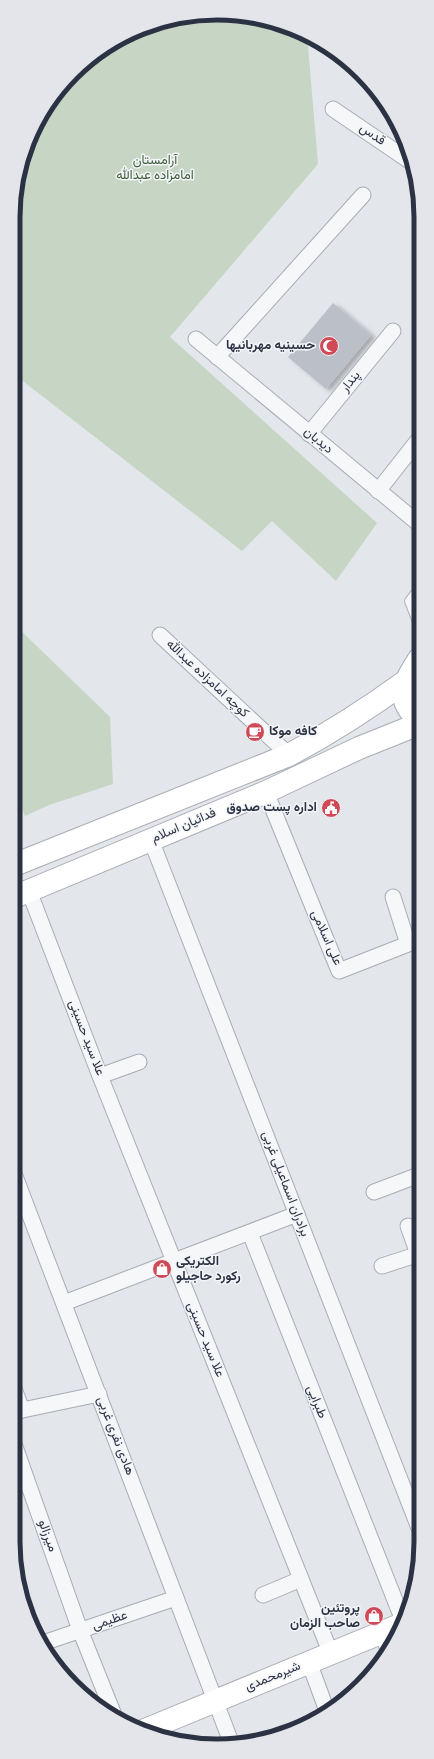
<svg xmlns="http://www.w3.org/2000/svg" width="434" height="1759" viewBox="0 0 434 1759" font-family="Overpass,Vazirmatn,sans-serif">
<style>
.green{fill:#c7d5c4}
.building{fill:#babfc8;filter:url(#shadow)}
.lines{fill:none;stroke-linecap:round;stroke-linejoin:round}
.lane-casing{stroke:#a8acb5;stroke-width:10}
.street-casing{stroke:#a8acb5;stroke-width:17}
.secondary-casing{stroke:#a8acb5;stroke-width:24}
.primary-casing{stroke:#a2a9b7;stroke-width:24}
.lane{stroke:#f6f7f9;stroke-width:8}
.street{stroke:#f6f7f9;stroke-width:15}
.secondary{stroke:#fff;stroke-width:22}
.primary{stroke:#fff;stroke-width:22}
.labels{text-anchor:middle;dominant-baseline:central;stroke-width:3;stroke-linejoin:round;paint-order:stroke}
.street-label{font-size:13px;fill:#2b3243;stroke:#f3f5f8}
.park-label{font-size:13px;fill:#3d5f38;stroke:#f3f5f8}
.poi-label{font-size:13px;font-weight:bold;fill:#2b3243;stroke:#f3f5f8;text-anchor:end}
.rim{fill:none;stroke:#2b3243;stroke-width:5}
</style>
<defs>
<filter id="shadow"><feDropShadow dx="4.5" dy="2.5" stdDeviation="2" flood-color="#0004"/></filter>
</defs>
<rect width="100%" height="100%" fill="#e3e6eb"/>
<!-- green -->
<g class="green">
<polygon points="244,15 307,34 318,164 170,337 377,523 336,581 272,521 242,551 15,375 15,190 40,115 93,55 164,20"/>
<polygon points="14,624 110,717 113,784 49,805 25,816 18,799 14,800"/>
</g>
<!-- building -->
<polygon class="building" points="333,303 371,335 326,389 288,357"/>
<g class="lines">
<!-- lane casing -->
<g class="lane-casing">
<polyline id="lane" points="419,627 409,601 419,588"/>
</g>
<!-- street casing -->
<g class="street-casing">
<g id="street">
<polyline points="333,109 411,162"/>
<polyline points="196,339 419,524"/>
<polyline points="217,357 363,195"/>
<polyline points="309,434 393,331"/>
<polyline points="378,491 419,439"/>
<polyline points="160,635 289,755"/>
<polyline points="266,792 339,971 408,944 393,897"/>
<polyline points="151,840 419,1528"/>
<polyline points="29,891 100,1076 331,1654"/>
<polyline points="100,1076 139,1062"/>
<polyline points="13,1171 231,1742"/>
<polyline points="374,1192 419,1175"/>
<polyline points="408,1226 418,1254"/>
<polyline points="250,1233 402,1618"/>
<polyline points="382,1266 419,1254"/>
<polyline points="64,1303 297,1214"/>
<polyline points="13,1386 22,1410"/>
<polyline points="13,1412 99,1394"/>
<polyline points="13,1441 80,1630 114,1715"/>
<polyline points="263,1595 301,1579"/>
<polyline points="382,1632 388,1650"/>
<polyline points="43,1643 176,1598"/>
<polyline points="309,1662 327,1711"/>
</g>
</g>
<!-- secondary casing -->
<g class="secondary-casing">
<g id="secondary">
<path d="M14 865 289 755C330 733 369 708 406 681"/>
<polyline points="14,897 266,792 359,748 419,724"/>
<polyline points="145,1730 400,1625"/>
</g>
</g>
<!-- primary casing -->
<g class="primary-casing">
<path id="primary" d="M419 720C394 698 404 683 419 659"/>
</g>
<!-- lane -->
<use href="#lane" class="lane"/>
<!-- street -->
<use href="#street" class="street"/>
<!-- secondary -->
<use href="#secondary" class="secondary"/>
<!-- primary -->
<use href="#primary" class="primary"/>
</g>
<!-- icons -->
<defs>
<g id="mosque-disc" transform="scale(1)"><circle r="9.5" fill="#cf4956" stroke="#f3f5f8"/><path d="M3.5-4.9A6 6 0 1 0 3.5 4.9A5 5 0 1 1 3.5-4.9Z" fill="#fff"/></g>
<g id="cafe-disc" transform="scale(1)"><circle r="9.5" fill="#cf4956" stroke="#f3f5f8"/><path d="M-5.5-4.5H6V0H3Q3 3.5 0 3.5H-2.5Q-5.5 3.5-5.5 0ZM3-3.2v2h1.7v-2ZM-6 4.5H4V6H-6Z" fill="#fff"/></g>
<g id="civic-disc" transform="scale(1)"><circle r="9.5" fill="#cf4956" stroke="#f3f5f8"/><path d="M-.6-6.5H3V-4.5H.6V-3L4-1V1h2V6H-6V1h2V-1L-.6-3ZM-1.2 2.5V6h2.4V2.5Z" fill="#fff"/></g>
<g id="shop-disc" transform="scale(1)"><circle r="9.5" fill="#cf4956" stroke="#f3f5f8"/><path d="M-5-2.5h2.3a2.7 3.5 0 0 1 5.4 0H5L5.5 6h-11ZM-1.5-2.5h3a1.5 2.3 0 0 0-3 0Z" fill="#fff"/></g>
</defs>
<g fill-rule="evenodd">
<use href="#mosque-disc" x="329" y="346"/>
<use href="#cafe-disc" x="255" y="732"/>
<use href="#civic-disc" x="331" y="808"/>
<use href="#shop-disc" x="162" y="1269"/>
<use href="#shop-disc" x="374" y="1616"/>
</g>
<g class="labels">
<!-- street labels -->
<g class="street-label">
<text transform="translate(372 135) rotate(34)">قدس</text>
<text transform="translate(351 382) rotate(-51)">پندار</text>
<text transform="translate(318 441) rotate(40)">دیدبان</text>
<text transform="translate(207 679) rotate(43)">کوچه امامزاده عبدالله</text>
<text transform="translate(184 826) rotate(-23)">فدائیان اسلام</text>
<text transform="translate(326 938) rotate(66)">علی اسلامی</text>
<text transform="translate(86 1038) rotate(69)">علا سید حسینی</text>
<text transform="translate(285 1184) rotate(69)">برادران اسماعیلی غربی</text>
<text transform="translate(205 1340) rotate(68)">علا سید حسینی</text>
<text transform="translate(316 1402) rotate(68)">طبرایی</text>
<text transform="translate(115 1436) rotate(69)">هادی نفری غربی</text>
<text transform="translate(47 1536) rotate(70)">میرزالو</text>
<text transform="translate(110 1621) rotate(-19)">عظیمی</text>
<text transform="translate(273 1677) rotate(-22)">شیرمحمدی</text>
</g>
<!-- park labels -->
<g class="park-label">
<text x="155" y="161">آرامستان<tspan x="155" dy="15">امامزاده عبدالله</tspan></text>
</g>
<!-- poi labels -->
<g class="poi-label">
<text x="315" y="346">حسینیه مهربانیها</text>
<text x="269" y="732" text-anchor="start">کافه موکا</text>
<text x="317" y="808">اداره پست صدوق</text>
<text x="176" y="1262" text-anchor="start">الکتریکی<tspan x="176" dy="15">رکورد حاجیلو</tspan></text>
<text x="360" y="1609">پروتئین<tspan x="360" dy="15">صاحب الزمان</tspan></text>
</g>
</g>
<!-- crop -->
<path d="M0 0H434V1759H0ZM217 20H217A197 197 0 0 1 414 217V1542A197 197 0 0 1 217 1739H217A197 197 0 0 1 20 1542V217A197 197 0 0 1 217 20Z" fill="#e3e5ea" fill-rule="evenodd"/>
<path class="rim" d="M217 20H217A197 197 0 0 1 414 217V1542A197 197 0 0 1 217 1739H217A197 197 0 0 1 20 1542V217A197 197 0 0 1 217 20Z"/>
</svg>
